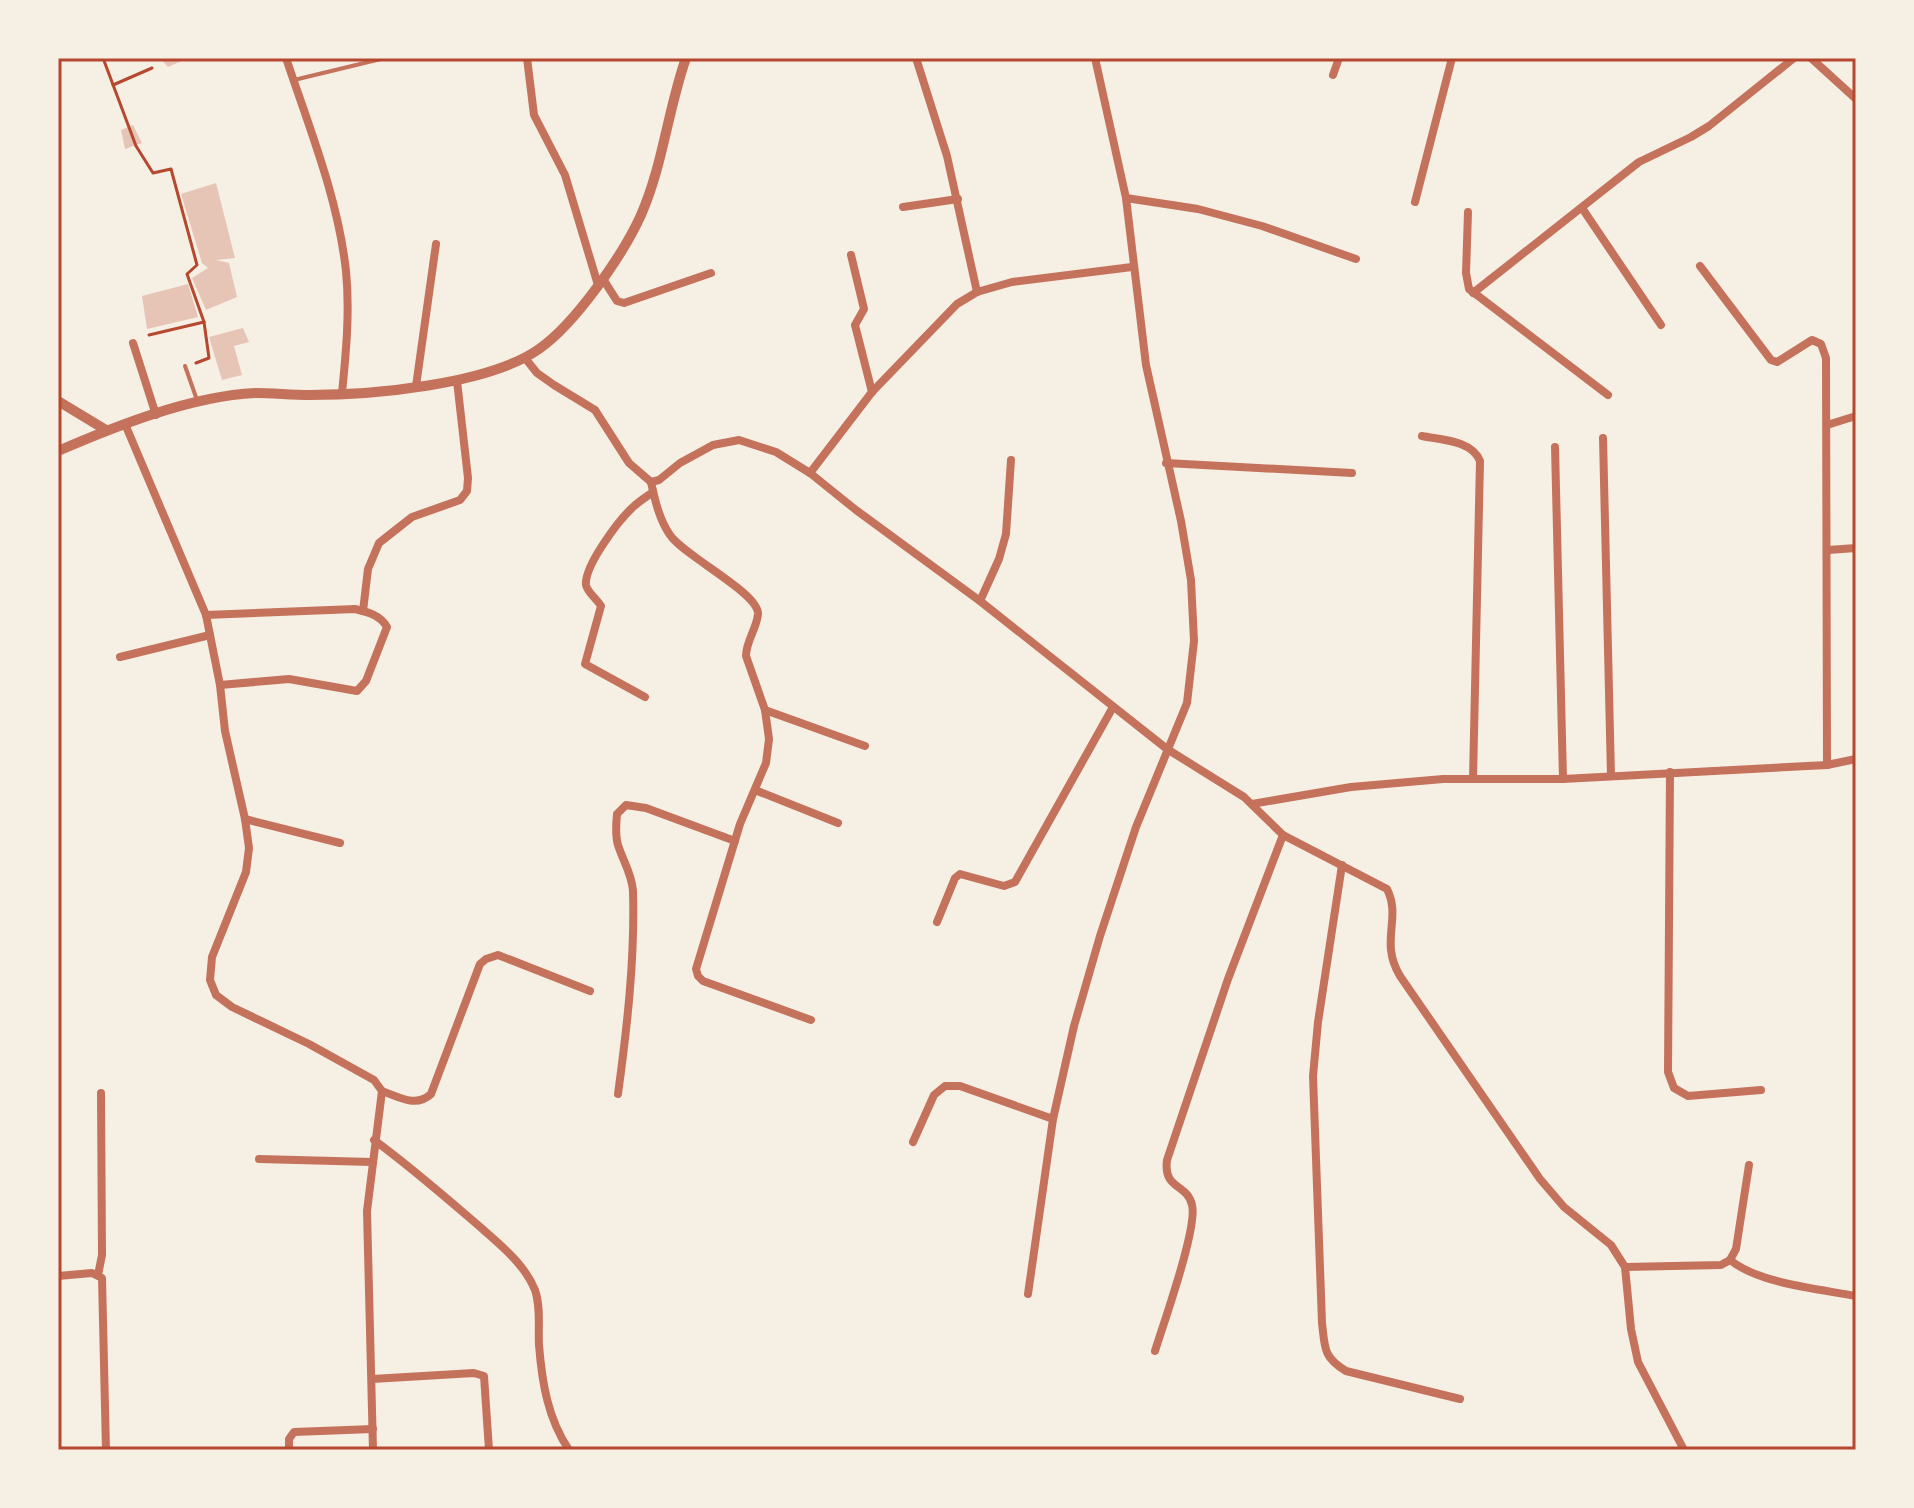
<svg xmlns="http://www.w3.org/2000/svg" width="1914" height="1508" viewBox="0 0 1914 1508" font-family="Karla,sans-serif">
<style>
.building{fill:#e6c5b7}
.lines{fill:none;stroke-linecap:round;stroke-linejoin:round}
.path{stroke:#b5482f;stroke-width:3}
.service{stroke:#c5725c;stroke-width:4}
.minor{stroke:#c5725c;stroke-width:8}
.tertiary{stroke:#c5725c;stroke-width:10}
.neatline{fill:none;stroke:#b5482f;stroke-width:3}
</style>
<rect width="100%" height="100%" fill="#f6efe4"/>
<!-- building -->
<g class="building">
<polygon points="160,58 188,58 168,67"/>
<polygon points="133,125 142,143 125,149 121,130"/>
<polygon points="216,183 235,258 216,260 229,263 237,297 206,310 192,278 208,268 202,263 181,194"/>
<polygon points="188,284 198,317 147,329 142,296"/>
<polygon points="243,328 249,342 234,346 242,375 222,380 209,337"/>
</g>
<g class="lines">
<!-- path -->
<g class="path">
<polyline points="103,58 136,146 153,173 171,169 197,265 187,274 204,322 149,335"/>
<polyline points="113,85 152,68"/>
<polyline points="196,363 209,358 204,322"/>
</g>
<!-- service -->
<g class="service">
<polyline points="294,80 385,58"/>
<polyline points="185,366 197,400"/>
</g>
<!-- minor -->
<g class="minor">
<path d="M286 58C309 127 338 198 346 271 350 311 346 353 342 393"/>
<polyline points="527,58 534,115 565,175 598,285"/>
<polyline points="916,58 947,156 977,292"/>
<polyline points="1811,58 1856,99"/>
<polyline points="1333,75 1339,58"/>
<polyline points="1126,198 1198,209 1262,226 1356,259"/>
<polyline points="1415,202 1452,58"/>
<polyline points="903,207 958,199"/>
<polyline points="1582,208 1661,325"/>
<polyline points="1468,212 1466,273 1469,289 1608,395"/>
<polyline points="851,255 864,309 855,325 872,392"/>
<polyline points="1700,266 1771,360 1777,362 1812,340 1821,344 1826,358 1827,765"/>
<polyline points="603,279 617,301 624,303 711,273"/>
<polyline points="1473,293 1639,162 1691,137 1709,126 1794,58"/>
<polyline points="133,343 156,415"/>
<path d="M525 358 537 373 554 385 595 410 629 463 651 482 659 480 680 463 713 445 739 440 776 452 810 473 856 510 980 601 1167 749 1244 797 1283 835 1387 889C1402 919 1379 941 1400 976L1540 1179 1564 1207 1611 1245 1625 1267 1631 1329 1638 1362 1684 1450"/>
<polyline points="416,386 436,244"/>
<polyline points="125,424 206,615 220,685 225,731 245,819 249,848 246,872 212,957 210,980 216,995 232,1007 309,1044 374,1080 382,1091 367,1211 373,1450"/>
<polyline points="1827,425 1856,416"/>
<path d="M1422 436C1441 440 1472 440 1480 461L1473 779"/>
<polyline points="1603,438 1611,776"/>
<polyline points="1555,447 1563,779"/>
<polyline points="1166,463 1352,473"/>
<polyline points="810,473 872,392 957,304 977,292 1012,282 1132,267"/>
<path d="M651 482C655 500 659 519 670 535 684 556 759 593 758 614 757 628 746 641 746 656L765 710 769 739 766 763 740 824 696 969 698 976 703 981 811 1020"/>
<polyline points="1828,550 1856,548"/>
<polyline points="980,601 999,559 1006,534 1011,460"/>
<polyline points="363,611 368,569 379,543 412,517 460,500 467,491 468,478 457,381"/>
<path d="M206 615 355 609C368 612 380 615 387 627L366 681 357 691 289 679 220 685"/>
<polyline points="120,657 210,635"/>
<path d="M645 697 585 664 601 606C597 599 587 592 586 585 584 566 619 520 632 508 638 502 646 497 653 492"/>
<polyline points="765,710 865,746"/>
<polyline points="1670,772 1668,1072 1674,1088 1688,1096 1761,1090"/>
<polyline points="755,790 838,823"/>
<polyline points="1252,804 1351,787 1443,779 1563,779 1827,765 1856,759"/>
<polyline points="245,819 340,843"/>
<path d="M1342 865 1318 1022 1313 1076 1322 1323C1325 1348 1323 1357 1346 1371L1460 1399"/>
<polyline points="937,922 955,878 960,874 1004,886 1015,882 1113,707"/>
<path d="M382 1091C399 1097 416 1108 431 1094L480 964 486 959 498 955 590 991"/>
<path d="M618 1094C627 1028 635 959 633 891 632 874 623 861 618 845 615 835 616 824 617 814L626 805 646 808 735 841"/>
<path d="M374 1140C411 1167 444 1196 479 1226 500 1245 524 1263 535 1290 541 1307 538 1328 539 1345 542 1383 548 1419 569 1450"/>
<polyline points="913,1142 934,1095 945,1086 960,1086 1053,1119"/>
<polyline points="259,1159 372,1162"/>
<path d="M1730 1260C1760 1284 1819 1289 1856 1296"/>
<polyline points="1625,1267 1721,1265 1730,1260 1736,1249 1749,1165"/>
<polyline points="98,1275 102,1255 101,1093"/>
<polyline points="58,1276 92,1273 102,1278 106,1450"/>
<polyline points="1028,1294 1053,1119 1074,1026 1100,936 1136,827 1187,703 1194,641 1191,580 1181,521 1146,365 1126,198 1095,58"/>
<path d="M1155 1351C1163 1325 1198 1227 1192 1205 1187 1183 1163 1190 1167 1160L1228 979 1283 835"/>
<polyline points="372,1379 474,1373 484,1376 489,1450"/>
<polyline points="289,1450 289,1439 294,1432 373,1429"/>
</g>
<!-- tertiary -->
<g class="tertiary">
<polyline points="58,401 106,430"/>
<path d="M58 451C116 426 191 396 255 393 273 393 291 395 309 395 371 395 488 385 539 349 575 324 623 255 641 215 663 165 668 109 686 58"/>
</g>
</g>
<!-- border -->
<rect width="1914" height="1508" fill="none" stroke="#f6efe4" stroke-width="120"/>
<rect x="60" y="60" width="1794" height="1388" class="neatline"/>
</svg>
